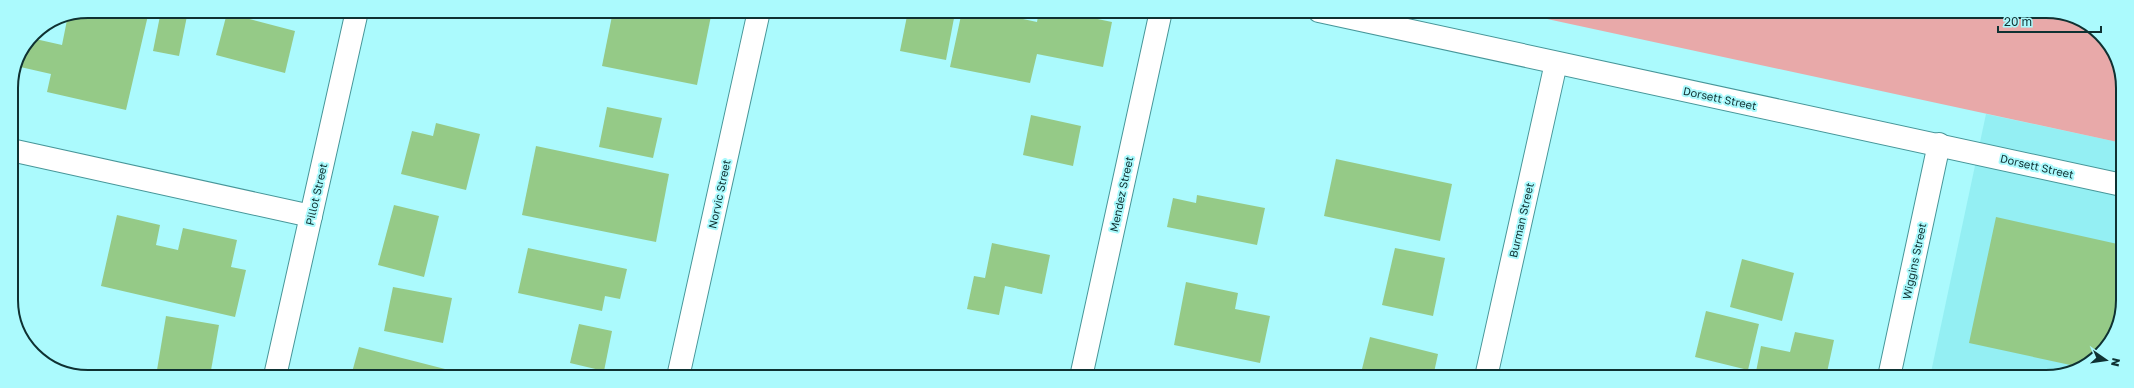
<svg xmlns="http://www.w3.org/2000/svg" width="2134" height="388" viewBox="0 0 2134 388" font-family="'Golos Text',sans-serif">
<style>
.built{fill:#94eff3}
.green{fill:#e8a9a9}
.building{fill:#95ca87}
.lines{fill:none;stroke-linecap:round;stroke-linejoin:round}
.minor-casing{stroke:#479699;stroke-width:24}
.minor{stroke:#fff;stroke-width:22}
.labels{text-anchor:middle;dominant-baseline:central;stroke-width:4;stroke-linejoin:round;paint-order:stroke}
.street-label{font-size:11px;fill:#0f3132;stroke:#abfafd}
.rim{fill:none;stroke:#0f3132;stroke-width:2}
</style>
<rect width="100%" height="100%" fill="#abfafd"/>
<!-- built -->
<polygon class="built" points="1986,114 2122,143 2122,310 2096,358 2046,377 1930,377"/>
<!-- green -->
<polygon class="green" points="1515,12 2056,12 2100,34 2121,73 2122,143"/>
<!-- building -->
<g class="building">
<polygon points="88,11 149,11 126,110 47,92 51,74 16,66 17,59 31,38 62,45 68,15"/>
<polygon points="161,11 188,11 179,56 153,51"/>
<polygon points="613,11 712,11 697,85 602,66"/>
<polygon points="908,11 955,13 946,60 900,51"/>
<polygon points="962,11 986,11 1037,22 1039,11 1059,11 1112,22 1103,67 1037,54 1030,83 950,67"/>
<polygon points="227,13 295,31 285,73 216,55"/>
<polygon points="607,107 662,118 653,158 599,147"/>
<polygon points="1031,115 1081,126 1073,166 1023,155"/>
<polygon points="436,123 480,134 466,190 401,174 412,131 433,136"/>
<polygon points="536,146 669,174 656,242 522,215"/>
<polygon points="1336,159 1452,184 1440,241 1324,216"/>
<polygon points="1197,195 1265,208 1257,245 1167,227 1173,198 1196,203"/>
<polygon points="394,205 439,216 424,277 378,265"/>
<polygon points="117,215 160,225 156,245 178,250 183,228 237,240 231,267 246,270 235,317 101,286"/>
<polygon points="1996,217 2122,245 2122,310 2096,358 2075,366 1969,343"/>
<polygon points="992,243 1050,255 1042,294 1005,286 999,315 967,309 974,276 985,278"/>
<polygon points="528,248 627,269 620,299 605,296 602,311 518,293"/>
<polygon points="1395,248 1445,258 1433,316 1382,305"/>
<polygon points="1742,259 1794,273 1782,321 1730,307"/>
<polygon points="1186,282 1238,293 1235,309 1270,316 1260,363 1174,345"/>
<polygon points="393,287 452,298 443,343 384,331"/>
<polygon points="1706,311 1759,324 1748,370 1695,357"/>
<polygon points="166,316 219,325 210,376 156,376"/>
<polygon points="579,324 612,331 604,371 570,363"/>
<polygon points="1795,332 1834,340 1826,377 1755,377 1761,346 1790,352"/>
<polygon points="1370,337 1438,354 1433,377 1360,377"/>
<polygon points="359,347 445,369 443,376 351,376"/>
</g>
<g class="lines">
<!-- minor casing -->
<g class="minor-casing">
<g id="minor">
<polyline points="1319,11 2122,185"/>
<polyline points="11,150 311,216"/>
<polyline points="275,376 357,11"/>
<polyline points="678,377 759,11"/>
<polyline points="1081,377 1161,11"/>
<polyline points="1486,377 1556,63"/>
<polyline points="1889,377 1939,144"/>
</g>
</g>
<!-- minor -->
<use href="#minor" class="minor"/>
</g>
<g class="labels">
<!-- street labels -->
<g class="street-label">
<text transform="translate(1720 98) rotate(12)">Dorsett Street</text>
<text transform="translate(2037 166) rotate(13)">Dorsett Street</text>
<text transform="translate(316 194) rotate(-77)">Pillot Street</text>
<text transform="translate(719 194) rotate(-78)">Norvic Street</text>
<text transform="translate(1121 194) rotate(-78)">Mendez Street</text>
<text transform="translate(1521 220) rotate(-77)">Burman Street</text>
<text transform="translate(1914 261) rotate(-78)">Wiggins Street</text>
</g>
</g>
<!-- crop -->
<path d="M0 0H2134V388H0ZM88 18H2046A70 70 0 0 1 2116 88V300A70 70 0 0 1 2046 370H88A70 70 0 0 1 18 300V88A70 70 0 0 1 88 18Z" fill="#abfafd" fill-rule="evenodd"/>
<path class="rim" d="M88 18H2046A70 70 0 0 1 2116 88V300A70 70 0 0 1 2046 370H88A70 70 0 0 1 18 300V88A70 70 0 0 1 88 18Z"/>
<!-- north arrow -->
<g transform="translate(2106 360) rotate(103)" stroke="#abfafd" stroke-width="3" paint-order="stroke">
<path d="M0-3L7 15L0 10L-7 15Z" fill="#0f3132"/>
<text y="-6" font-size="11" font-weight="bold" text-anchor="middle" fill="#0f3132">N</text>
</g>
<!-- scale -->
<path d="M1998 26v6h103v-6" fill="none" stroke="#0f3132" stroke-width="2"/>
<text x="2004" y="26" font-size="12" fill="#0f3132" stroke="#abfafd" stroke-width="3" paint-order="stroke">20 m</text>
</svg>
